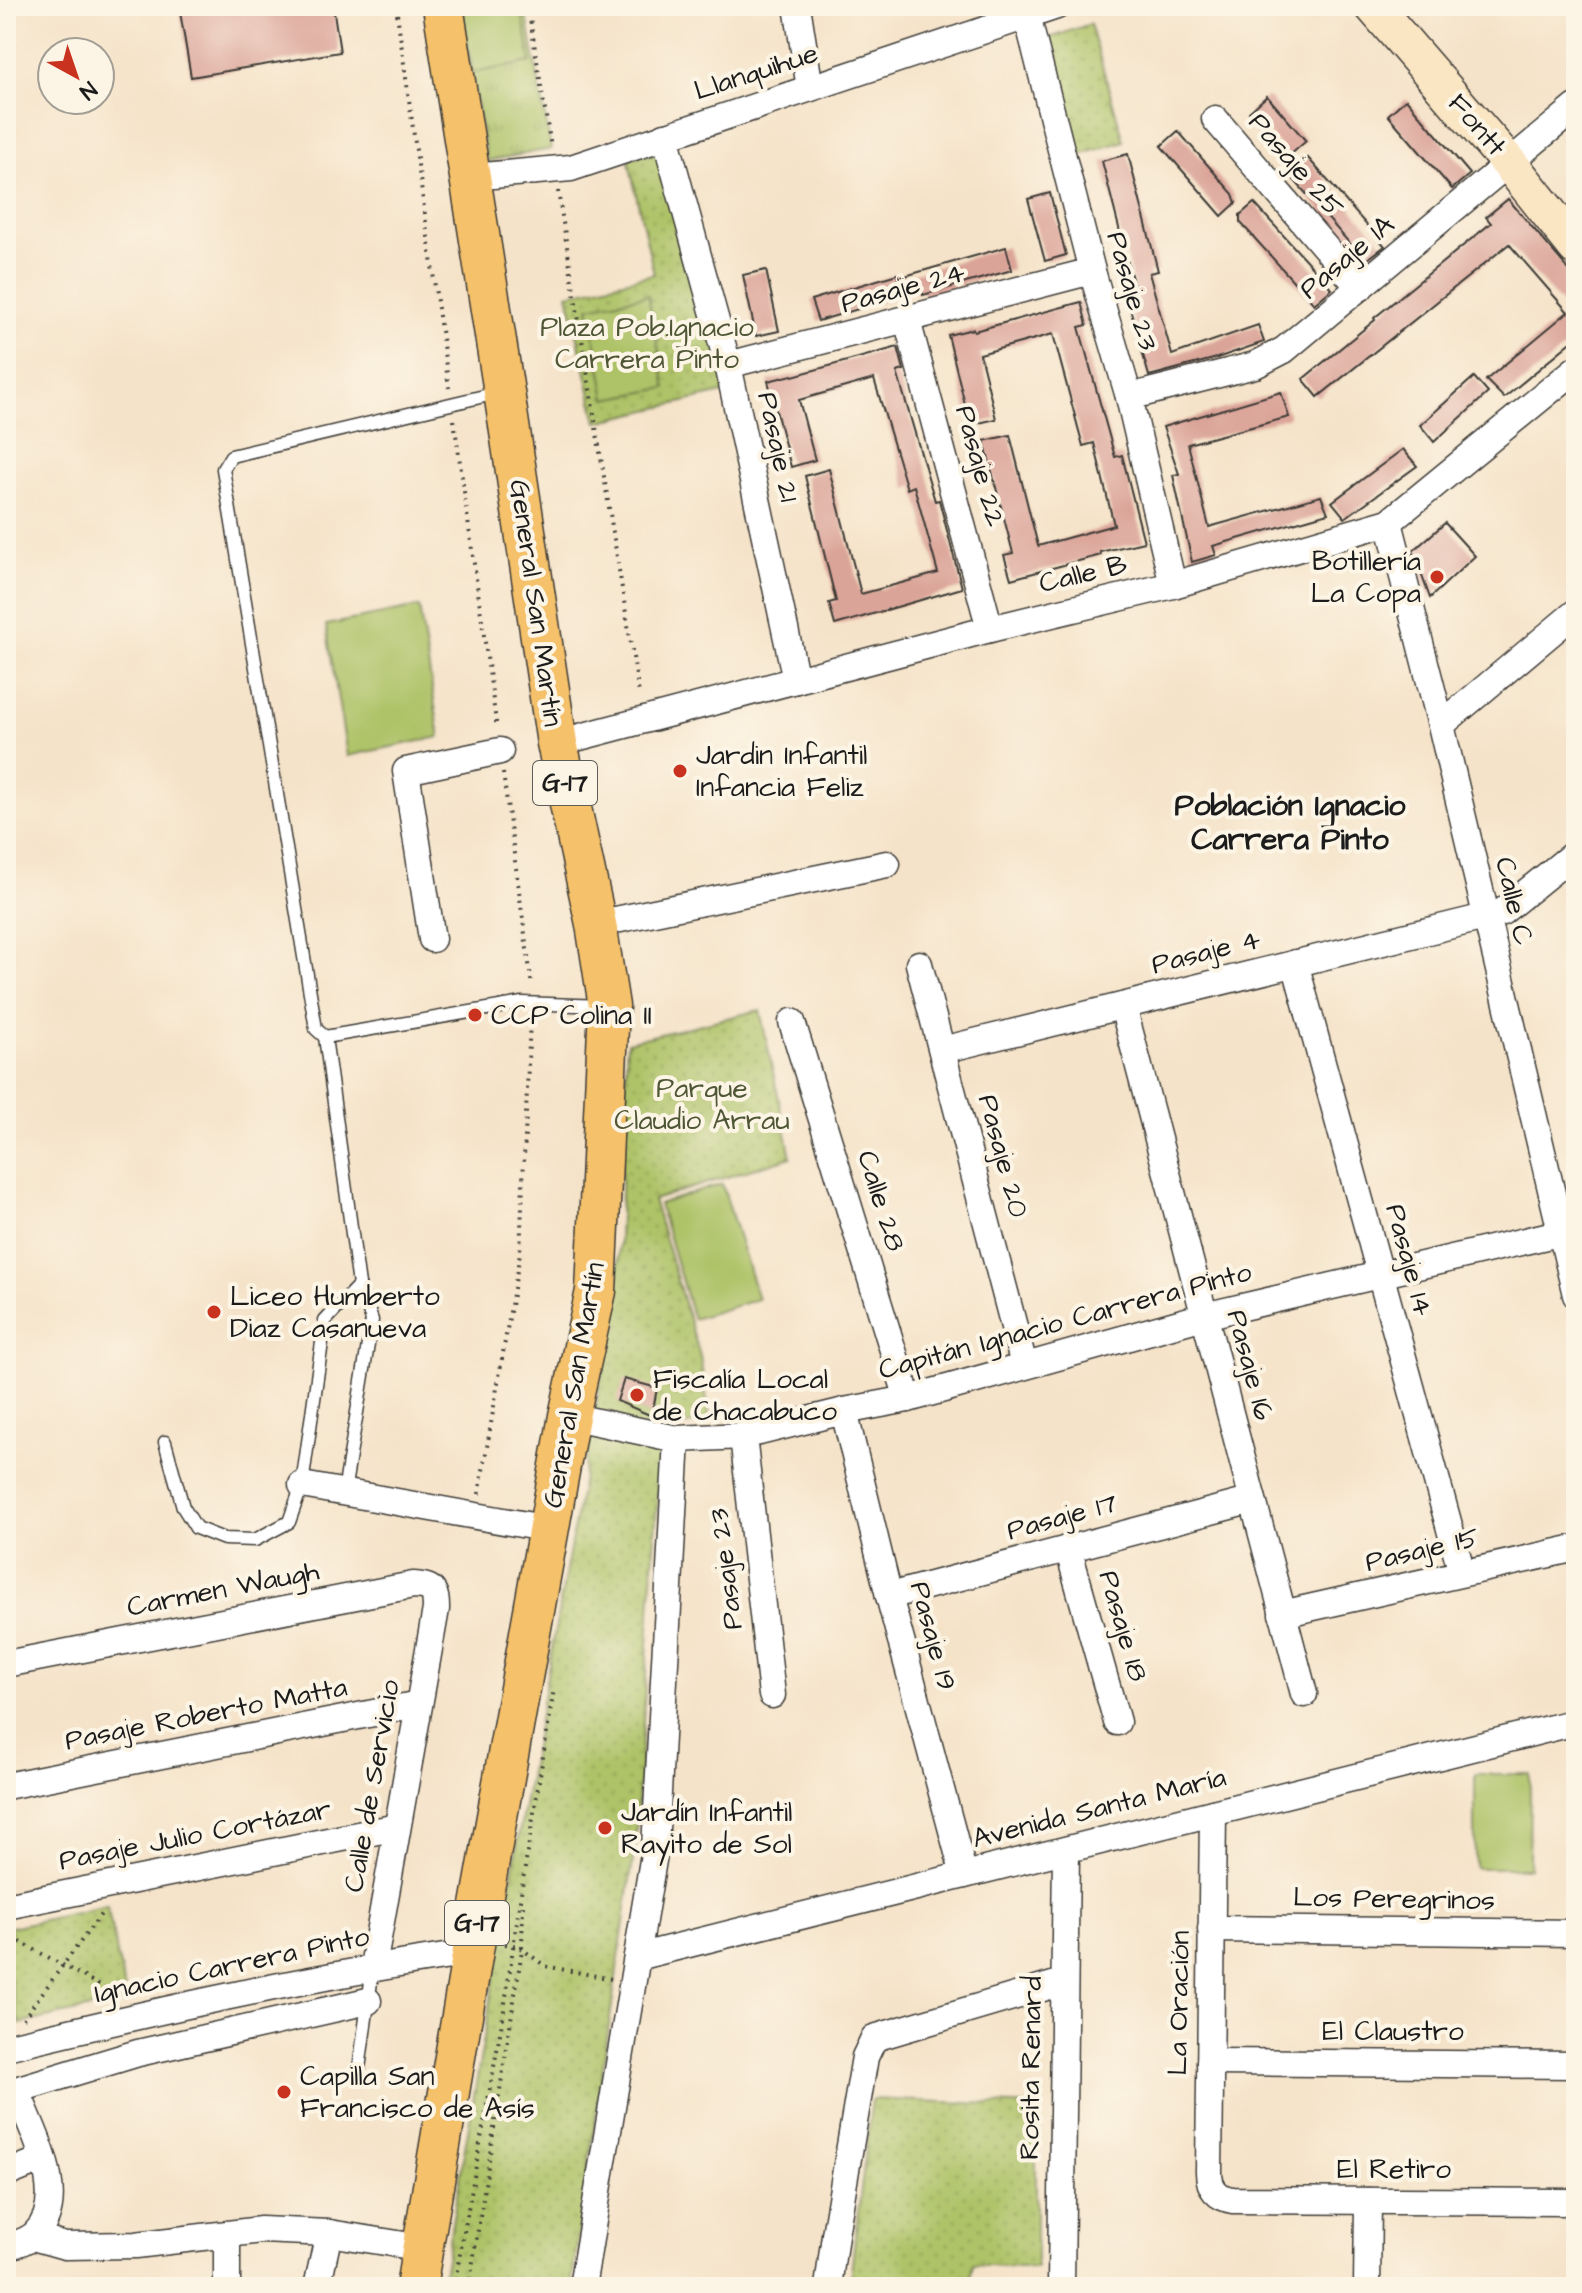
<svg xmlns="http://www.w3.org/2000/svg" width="1582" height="2293" viewBox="0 0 1582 2293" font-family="'Architects Daughter',sans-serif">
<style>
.grass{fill:url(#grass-tufts);stroke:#656f42;stroke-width:2}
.park{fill:url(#park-dots);stroke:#656f42;stroke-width:2}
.pitch{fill:#aec267;stroke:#656f42;stroke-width:2}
.building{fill:#dba499}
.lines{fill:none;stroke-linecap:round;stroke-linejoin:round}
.service-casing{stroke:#3d3a36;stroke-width:15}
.minor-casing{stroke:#3d3a36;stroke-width:29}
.secondary-casing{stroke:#3d3a36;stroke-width:39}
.primary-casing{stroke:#3d3a36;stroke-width:43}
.path{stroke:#3d3a36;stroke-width:4;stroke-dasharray:2 6;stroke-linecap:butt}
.service{stroke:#fff;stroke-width:12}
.minor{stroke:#fff;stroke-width:26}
.secondary{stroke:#fbe6c4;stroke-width:36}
.primary{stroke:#f5c16b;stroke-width:40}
.poi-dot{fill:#c8321e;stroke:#fcf5e5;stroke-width:3}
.labels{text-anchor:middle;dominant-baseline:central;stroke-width:8;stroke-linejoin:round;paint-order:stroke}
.shield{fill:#fcf5e5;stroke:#5f5d58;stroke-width:2}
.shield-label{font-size:26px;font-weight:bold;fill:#1c1c1c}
.street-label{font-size:28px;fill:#1c1c1c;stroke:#fcf5e5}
.park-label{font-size:28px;fill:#4f5636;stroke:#fcf5e5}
.poi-label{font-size:28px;fill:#1c1c1c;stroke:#fcf5e5;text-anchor:start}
.neighbourhood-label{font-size:30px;font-weight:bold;fill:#1c1c1c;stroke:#fcf5e5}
</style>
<defs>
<pattern id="grass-tufts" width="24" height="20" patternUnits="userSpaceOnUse" patternTransform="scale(2)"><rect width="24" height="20" fill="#aec267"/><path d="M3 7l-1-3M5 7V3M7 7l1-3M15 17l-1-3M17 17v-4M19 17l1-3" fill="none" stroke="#95a659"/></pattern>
<pattern id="park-dots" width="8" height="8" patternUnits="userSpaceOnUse" patternTransform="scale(2)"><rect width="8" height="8" fill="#aec267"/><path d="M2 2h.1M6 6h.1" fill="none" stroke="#95a659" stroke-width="1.8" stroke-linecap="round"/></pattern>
</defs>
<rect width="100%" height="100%" fill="#fcf5e5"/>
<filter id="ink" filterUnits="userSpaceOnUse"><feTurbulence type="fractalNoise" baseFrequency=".0125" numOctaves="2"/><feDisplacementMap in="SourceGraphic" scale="16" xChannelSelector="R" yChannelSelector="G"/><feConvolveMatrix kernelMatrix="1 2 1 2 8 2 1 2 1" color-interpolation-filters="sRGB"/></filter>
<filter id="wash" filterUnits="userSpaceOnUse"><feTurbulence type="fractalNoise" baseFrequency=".006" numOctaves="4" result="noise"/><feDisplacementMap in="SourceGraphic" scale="32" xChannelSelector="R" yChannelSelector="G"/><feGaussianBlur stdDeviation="1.8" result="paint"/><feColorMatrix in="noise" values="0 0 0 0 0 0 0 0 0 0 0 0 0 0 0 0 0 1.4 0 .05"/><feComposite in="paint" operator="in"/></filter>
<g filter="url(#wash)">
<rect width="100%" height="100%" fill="#f5e3c9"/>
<!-- grass -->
<polygon class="grass" points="458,6 525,6 551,149 487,161"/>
<!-- park -->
<g class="park">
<polygon points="1090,24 1124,141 1077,156 1047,39"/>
<polygon points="665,152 727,392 597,422 568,294 654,274 628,158"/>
<polygon points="760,1010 791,1157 653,1200 700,1356 710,1420 688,1425 662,1426 635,1846 571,2287 441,2287 540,1713 617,1291 627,1042"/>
<polygon points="107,1906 127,2000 19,2024 6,1963 6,1928"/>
<polygon points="872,2099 1036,2106 1036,2268 973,2264 969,2287 849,2287"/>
</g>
<!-- pitch -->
<g class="pitch">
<polygon points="461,6 521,6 531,62 473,73"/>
<polygon points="648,295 666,388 606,399 589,307"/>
<polygon points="419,607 440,737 347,756 326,625"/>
<polygon points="722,1184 758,1299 693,1319 659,1204"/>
<polygon points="1475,1774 1530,1774 1529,1868 1475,1868"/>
</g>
<g id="blocks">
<!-- building -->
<g class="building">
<polygon points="179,6 333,6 340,52 191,77"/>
<polygon points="1267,96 1306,141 1289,156 1249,112"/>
<polygon points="1406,99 1470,174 1452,189 1388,115"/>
<polygon points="1178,131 1233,194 1236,203 1222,216 1161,146"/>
<polygon points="1128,154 1158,271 1149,273 1172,355 1258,325 1264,342 1217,358 1149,376 1126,294 1135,291 1102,161"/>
<polygon points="1308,158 1385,246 1365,261 1289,174"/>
<polygon points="1050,193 1066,255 1045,261 1028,199"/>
<polygon points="1508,199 1576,278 1576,338 1504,398 1486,380 1568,312 1509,244 1318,397 1303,379 1375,320 1374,318 1491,223 1486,217"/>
<polygon points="1254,203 1332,289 1314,304 1240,222 1240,215"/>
<polygon points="1006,247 1012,270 923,295 922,290 818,321 811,300 897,274 898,278"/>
<polygon points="766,270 779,331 756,336 743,275"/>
<polygon points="1081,302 1087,325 1079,327 1115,457 1122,455 1144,542 1100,552 1101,555 1011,579 1004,555 1013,553 984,441 1010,435 1038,546 1114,525 1094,443 1083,446 1053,334 980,354 996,419 970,425 948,335 973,329 974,331"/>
<polygon points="898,347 904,370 897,372 935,501 939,500 962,588 835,625 829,603 836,601 805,476 829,469 861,594 938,573 914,486 907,489 874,379 799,400 815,460 791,467 768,381 792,375 793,376"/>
<polygon points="1474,377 1488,393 1434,442 1420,425"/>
<polygon points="1281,392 1289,417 1188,444 1209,527 1321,496 1328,513 1213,546 1216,555 1192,562 1173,475 1179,474 1163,427"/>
<polygon points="1403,449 1417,466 1345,518 1332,502"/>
<polygon points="1445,523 1475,556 1430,598 1413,551"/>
<polygon points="624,1379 657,1388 652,1416 617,1401"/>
</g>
</g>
</g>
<g filter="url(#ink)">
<use href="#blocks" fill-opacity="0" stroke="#3d3a36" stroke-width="2"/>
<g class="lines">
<!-- service casing -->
<g class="service-casing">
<g id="service">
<polyline points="497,393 231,456 223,469 316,1029 325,1037 522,1003 603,1006"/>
<polyline points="165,1442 183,1507 196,1528 224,1539 255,1540 289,1522 302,1485 325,1321 359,1285 325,1037"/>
<polyline points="344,1492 372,1320 359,1285"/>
<polyline points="359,2069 373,1967"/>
</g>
</g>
<!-- minor casing -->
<g class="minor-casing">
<g id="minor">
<polyline points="797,6 810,88"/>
<polyline points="1027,16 1092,271 1129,397 1173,585"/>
<polyline points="1215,119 1360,288"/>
<polyline points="665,136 728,365 796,680"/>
<polyline points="471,177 571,168 1057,6"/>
<polyline points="907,320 990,629"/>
<polyline points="728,365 1092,271"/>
<polyline points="1129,397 1255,365 1284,350 1576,107"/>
<polyline points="1389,522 1441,725 1576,1295"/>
<polyline points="1441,725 1576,612"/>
<polyline points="557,743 990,629 1173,585 1389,522 1576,369"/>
<polyline points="596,924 887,864"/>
<polyline points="432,939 406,771 500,751"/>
<polyline points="1295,963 1462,1573"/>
<polyline points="919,964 1024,1365"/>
<polyline points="1123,1006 1304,1694"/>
<polyline points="792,1022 908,1399"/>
<polyline points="942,1050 1485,917 1502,912 1576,852"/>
<polyline points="844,1411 889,1596 964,1875"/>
<polyline points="569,1416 677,1439 743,1436 844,1411 908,1399 1204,1316 1576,1229"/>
<polyline points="743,1436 772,1695"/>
<polyline points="302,1485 549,1529"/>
<polyline points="1068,1548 1117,1722"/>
<polyline points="889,1596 1253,1500"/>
<polyline points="1282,1614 1576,1548"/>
<path d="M6 1664 413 1585C432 1586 436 1589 436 1609L373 1967"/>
<polyline points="6,1786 419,1704"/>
<path d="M1213 1813 1209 2172C1209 2188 1217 2198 1233 2200L1576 2202"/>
<polyline points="6,1906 397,1827"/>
<polyline points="1211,1929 1576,1933"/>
<polyline points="637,1957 1576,1722"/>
<path d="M6 2047C160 2010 315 1975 472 1953"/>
<polyline points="1210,2062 1576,2065"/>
<polyline points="6,2093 138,2053 368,2001"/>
<polyline points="6,2174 43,2159"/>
<polyline points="33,2237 65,2246 136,2245 261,2230 329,2233 423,2248"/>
<path d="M6 2248C15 2244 28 2241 35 2234 71 2199 32 2130 17 2091"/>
<polyline points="227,2287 227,2235"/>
<polyline points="317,2287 329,2233"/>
<polyline points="582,2287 655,1848 677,1439"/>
<polyline points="828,2287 835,2235 865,2057 874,2038 1063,1982"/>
<polyline points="1061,2287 1066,1850"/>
<polyline points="1367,2287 1368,2201"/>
</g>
</g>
<!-- secondary casing -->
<g class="secondary-casing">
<polyline id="secondary" points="1373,6 1509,163 1576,247"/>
</g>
<!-- primary casing -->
<g class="primary-casing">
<polyline id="primary" points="416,2287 475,1939 569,1416 596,1291 609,1006 596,924 557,743 504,392 443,6"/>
</g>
<!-- path -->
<g class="path">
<polyline points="396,6 449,388"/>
<polyline points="528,6 551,147"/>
<polyline points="558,191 639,694"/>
<polyline points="454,420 497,729"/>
<polyline points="503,773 532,986"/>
<polyline points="479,1494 520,1253 530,1019"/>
<polyline points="6,1934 119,1996"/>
<polyline points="505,1944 518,1946 545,1966 612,1979"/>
<polyline points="23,2019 104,1910"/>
<polyline points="454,2287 503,2017 522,1886 554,1689"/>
<polyline points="469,2287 522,1950 523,1903"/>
</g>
<!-- service -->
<use href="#service" class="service"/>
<!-- minor -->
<use href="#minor" class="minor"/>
<!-- secondary -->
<use href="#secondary" class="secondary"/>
<!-- primary -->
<use href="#primary" class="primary"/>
</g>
</g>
<!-- markers -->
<g class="poi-dot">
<circle cx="1437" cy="577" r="8"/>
<circle cx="680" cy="771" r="8"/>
<circle cx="475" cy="1015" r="8"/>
<circle cx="214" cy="1312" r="8"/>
<circle cx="637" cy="1395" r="8"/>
<circle cx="605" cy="1828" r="8"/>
<circle cx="284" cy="2092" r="8"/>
</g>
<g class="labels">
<!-- shield labels -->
<g class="shield">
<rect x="533" y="761" width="64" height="44" rx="6"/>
<rect x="445" y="1901" width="64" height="44" rx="6"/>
</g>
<g class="shield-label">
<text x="565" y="783">G-17</text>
<text x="477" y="1923">G-17</text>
</g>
<!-- street labels -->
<g class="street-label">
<text transform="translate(756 72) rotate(-18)">Llanquihue</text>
<text transform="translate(1477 125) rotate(49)">Fontt</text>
<text transform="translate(1296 165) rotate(49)">Pasaje 25</text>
<text transform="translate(1347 257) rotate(-40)">Pasaje 1A</text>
<text transform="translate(903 288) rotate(-15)">Pasaje 24</text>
<text transform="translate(1132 291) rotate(74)">Pasaje 23</text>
<text transform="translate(778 447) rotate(78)">Pasaje 21</text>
<text transform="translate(980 466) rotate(75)">Pasaje 22</text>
<text transform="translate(1083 574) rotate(-13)">Calle B</text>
<text transform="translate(536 603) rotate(82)">General San Martín</text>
<text transform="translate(1514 901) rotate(77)">Calle C</text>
<text transform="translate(1206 952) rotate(-14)">Pasaje 4</text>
<text transform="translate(1003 1156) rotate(75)">Pasaje 20</text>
<text transform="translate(881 1201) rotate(73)">Calle 28</text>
<text transform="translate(1409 1260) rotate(75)">Pasaje 14</text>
<text transform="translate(1065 1321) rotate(-15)">Capitán Ignacio Carrera Pinto</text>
<text transform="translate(1250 1365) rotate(75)">Pasaje 16</text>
<text transform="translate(574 1385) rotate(-80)">General San Martín</text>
<text transform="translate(1062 1517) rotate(-15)">Pasaje 17</text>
<text transform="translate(1422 1550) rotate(-13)">Pasaje 15</text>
<text transform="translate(726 1569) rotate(-97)">Pasaje 23</text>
<text transform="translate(223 1589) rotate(-11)">Carmen Waugh</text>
<text transform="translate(1123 1626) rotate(74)">Pasaje 18</text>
<text transform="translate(933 1636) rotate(75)">Pasaje 19</text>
<text transform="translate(206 1714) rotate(-11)">Pasaje Roberto Matta</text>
<text transform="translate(372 1786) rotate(-80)">Calle de Servicio</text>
<text transform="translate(1099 1808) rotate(-14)">Avenida Santa María</text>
<text transform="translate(195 1835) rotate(-11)">Pasaje Julio Cortázar</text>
<text transform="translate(1394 1899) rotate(1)">Los Peregrinos</text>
<text transform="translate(232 1965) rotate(-12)">Ignacio Carrera Pinto</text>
<text transform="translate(1179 2003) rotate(-89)">La Oración</text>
<text x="1393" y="2031">El Claustro</text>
<text transform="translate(1031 2068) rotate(-89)">Rosita Renard</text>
<text x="1394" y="2169">El Retiro</text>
</g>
<!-- park labels -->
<g class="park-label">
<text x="647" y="327">Plaza Pob.Ignacio<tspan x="647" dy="32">Carrera Pinto</tspan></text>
<text x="702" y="1088">Parque<tspan x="702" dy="32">Claudio Arrau</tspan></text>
</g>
<!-- poi labels -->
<g class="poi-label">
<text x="1421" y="561" text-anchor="end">Botillería<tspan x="1421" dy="32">La Copa</tspan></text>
<text x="696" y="755">Jardin Infantil<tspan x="696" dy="32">Infancia Feliz</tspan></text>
<text x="491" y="1015">CCP Colina II</text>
<text x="230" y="1296">Liceo Humberto<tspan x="230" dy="32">Diaz Casanueva</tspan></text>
<text x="653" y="1379">Fiscalía Local<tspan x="653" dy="32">de Chacabuco</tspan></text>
<text x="621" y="1812">Jardín Infantil<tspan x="621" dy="32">Rayito de Sol</tspan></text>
<text x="300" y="2076">Capilla San<tspan x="300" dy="32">Francisco de Asís</tspan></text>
</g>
<!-- neighbourhood labels -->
<g class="neighbourhood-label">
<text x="1290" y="806">Población Ignacio<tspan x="1290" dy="34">Carrera Pinto</tspan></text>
</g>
</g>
<!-- margin -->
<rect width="1582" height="2293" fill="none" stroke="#fcf5e5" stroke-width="32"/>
<!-- north arrow -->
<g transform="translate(76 76) rotate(140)"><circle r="38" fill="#fcf5e5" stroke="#a29e95" stroke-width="2"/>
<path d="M0-6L14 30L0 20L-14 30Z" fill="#c8321e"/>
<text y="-12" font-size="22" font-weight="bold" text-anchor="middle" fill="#1c1c1c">N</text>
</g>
</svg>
